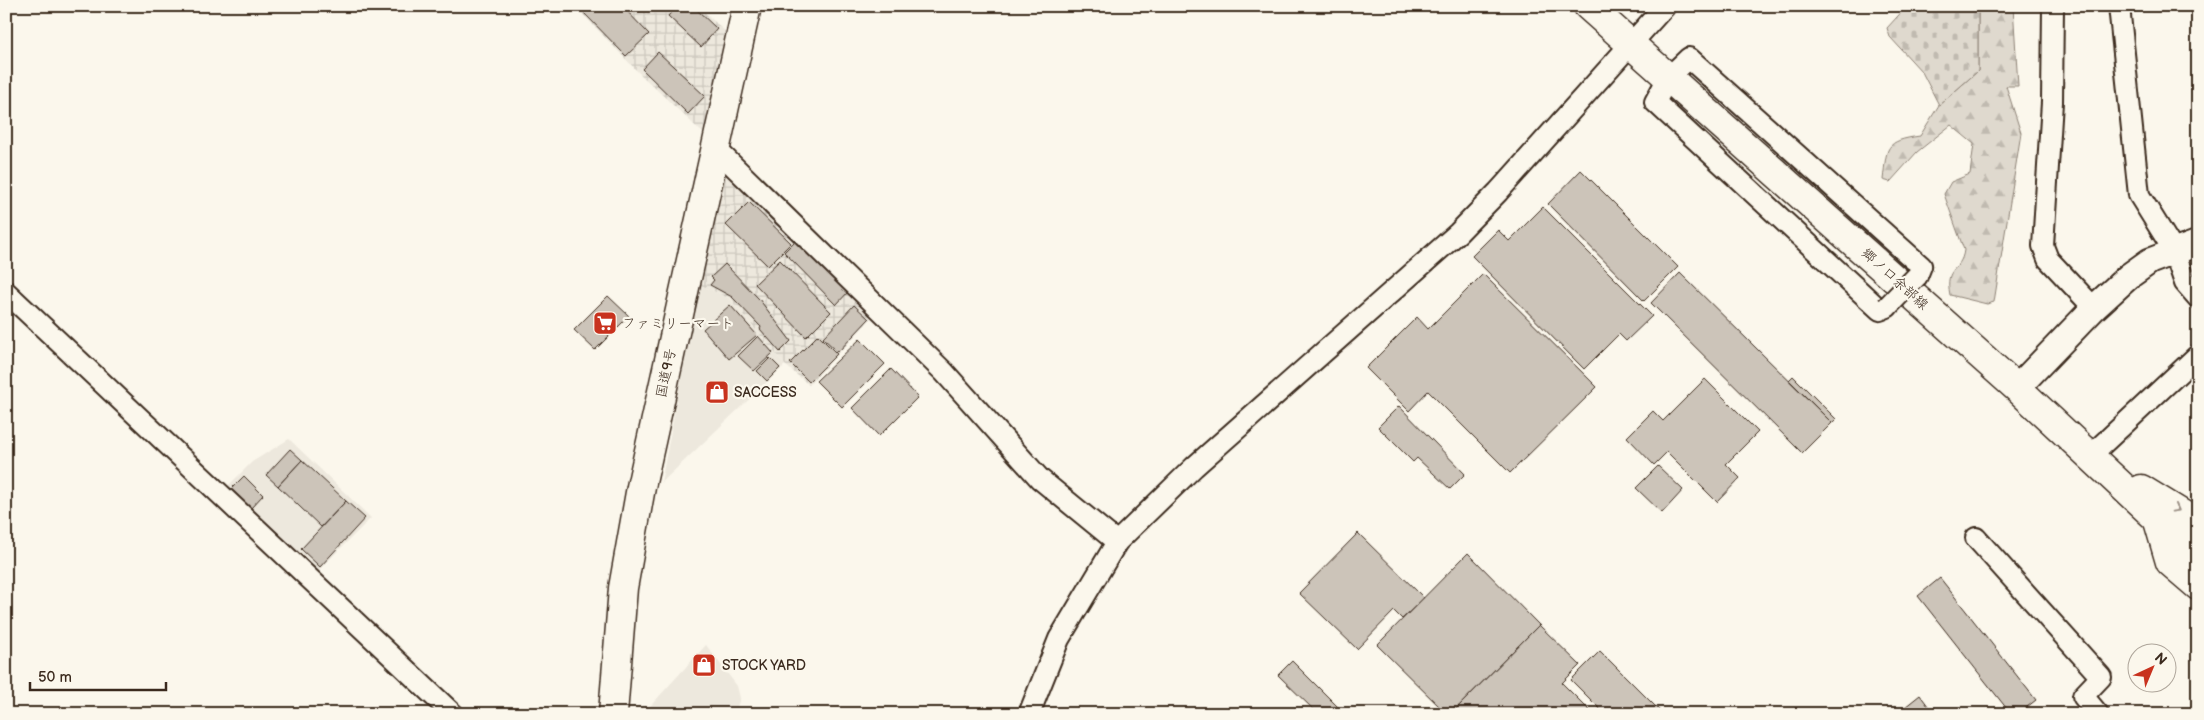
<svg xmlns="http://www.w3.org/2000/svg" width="2204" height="720" viewBox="0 0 2204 720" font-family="'Balsamiq Sans','Klee One',sans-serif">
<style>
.built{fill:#ede8dd}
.industrial{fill:url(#industrial-grid)}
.forest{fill:url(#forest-firs);stroke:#8d8276}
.cemetery{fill:url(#cemetery-stones);stroke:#8d8276}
.building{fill:#ccc4b9;stroke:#3b2a1e}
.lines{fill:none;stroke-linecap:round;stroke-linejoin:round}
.minor-casing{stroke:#3b2a1e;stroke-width:24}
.tertiary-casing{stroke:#3b2a1e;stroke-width:29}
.secondary-casing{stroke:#3b2a1e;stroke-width:31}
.trunk-casing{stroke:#3b2a1e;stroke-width:31}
.minor{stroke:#fbf7ec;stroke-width:20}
.tertiary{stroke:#fbf7ec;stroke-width:25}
.secondary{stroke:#fbf7ec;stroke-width:28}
.trunk{stroke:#fbf7ec;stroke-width:28}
.minor-bridge-casing{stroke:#3b2a1e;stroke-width:24;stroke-linecap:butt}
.minor-bridge{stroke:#fbf7ec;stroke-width:20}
.oneway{stroke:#9b9085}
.labels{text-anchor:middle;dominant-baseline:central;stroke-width:4.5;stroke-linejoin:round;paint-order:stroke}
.street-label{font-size:14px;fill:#3b2a1e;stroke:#fbf7ec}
.poi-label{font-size:14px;fill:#3b2a1e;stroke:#fbf7ec;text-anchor:start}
</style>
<defs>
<pattern id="industrial-grid" width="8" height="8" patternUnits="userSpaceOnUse" patternTransform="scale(1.25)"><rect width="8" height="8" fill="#ede8dd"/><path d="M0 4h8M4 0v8" fill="none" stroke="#ccc7bd"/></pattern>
<pattern id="forest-firs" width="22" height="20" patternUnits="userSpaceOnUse" patternTransform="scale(1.25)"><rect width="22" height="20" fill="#dfd9ce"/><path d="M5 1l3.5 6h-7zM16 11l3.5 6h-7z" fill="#c0bab0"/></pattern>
<pattern id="cemetery-stones" width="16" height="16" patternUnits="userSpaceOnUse" patternTransform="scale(1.25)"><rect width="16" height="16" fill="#dfd9ce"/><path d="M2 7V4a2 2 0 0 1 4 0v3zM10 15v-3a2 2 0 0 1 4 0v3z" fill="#c0bab0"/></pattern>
</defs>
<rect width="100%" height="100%" fill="#fbf7ec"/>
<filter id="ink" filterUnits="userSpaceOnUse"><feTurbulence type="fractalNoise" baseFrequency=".02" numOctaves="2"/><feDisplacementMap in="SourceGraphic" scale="10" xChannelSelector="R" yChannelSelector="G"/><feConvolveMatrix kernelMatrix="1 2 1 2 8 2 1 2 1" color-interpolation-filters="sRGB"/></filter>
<g filter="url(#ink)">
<!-- built -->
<g class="built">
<polygon points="699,284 730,299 785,365 661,483"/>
<polygon points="289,439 371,518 317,572 227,487 252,462"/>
<polygon points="706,645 737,686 740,698 736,710 733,714 643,714"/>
</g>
<!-- industrial -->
<g class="industrial">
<polygon points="575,6 698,6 730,36 706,136 638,72"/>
<polygon points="726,175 736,176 876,313 809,385 785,365 730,299 699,284"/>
</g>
<!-- forest -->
<path class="forest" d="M1978 6H2013L2018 86H2006L2021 133 1994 302 1987 304 1950 295C1944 265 1961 273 1964 250L1944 194 1951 182 1970 174 1974 144 1951 125 1917 152 1890 182 1883 180C1887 147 1884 141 1920 136L1939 105 1978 71Z"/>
<!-- cemetery -->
<polygon class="cemetery" points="1907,6 1978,6 1978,71 1939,105 1922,72 1890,37 1887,28"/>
<!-- building -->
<g class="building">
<polygon points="587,6 622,6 649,34 626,56 582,11"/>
<polygon points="677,6 693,6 717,29 701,47 668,16"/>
<polygon points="658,52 705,96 688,114 642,69"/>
<polygon points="1581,170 1678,267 1644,301 1548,204"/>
<polygon points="749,202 791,243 768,266 726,225"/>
<polygon points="1543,207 1652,316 1626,341 1619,334 1584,369 1472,256 1498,230 1509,241"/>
<polygon points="797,239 849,291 836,305 784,252"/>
<polygon points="780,260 831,312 806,337 755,284"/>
<polygon points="725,264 759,299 791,341 780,352 760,329 761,327 732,297 710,285 714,280 711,277"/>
<polygon points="1680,273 1832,423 1802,453 1651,303"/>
<polygon points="1483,274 1597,387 1510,473 1428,391 1409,411 1366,368 1417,317 1428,329"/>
<polygon points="608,296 629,316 595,350 574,330"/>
<polygon points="730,305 757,335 729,359 703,329"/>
<polygon points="854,305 869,319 838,352 823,338"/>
<polygon points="818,335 837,354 809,382 790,363"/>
<polygon points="758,336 773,353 754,371 738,356"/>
<polygon points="860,339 885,364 842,407 816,381"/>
<polygon points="770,358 780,368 767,381 757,371"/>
<polygon points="891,369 918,397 879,436 852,408"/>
<polygon points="1793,376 1836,419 1832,423 1789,380"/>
<polygon points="1705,379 1758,432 1726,464 1740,478 1717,502 1667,452 1654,465 1627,437 1653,411 1663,421"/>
<polygon points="1399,406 1465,474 1450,489 1417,458 1413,462 1378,427"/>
<polygon points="290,449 302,460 278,486 266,475"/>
<polygon points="302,460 346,501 321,527 278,486"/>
<polygon points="1658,466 1683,490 1662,513 1636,488"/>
<polygon points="244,476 263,495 251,508 231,489"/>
<polygon points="346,501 365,518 320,567 301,549"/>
<polygon points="1358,533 1424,598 1402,619 1394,611 1357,649 1299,593"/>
<polygon points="1468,553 1539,625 1451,714 1447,714 1377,645"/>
<polygon points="1940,578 2036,700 2018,714 2011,714 1918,596"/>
<polygon points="1539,625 1580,665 1562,683 1593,714 1451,714"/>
<polygon points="1600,651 1663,714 1605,714 1571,680"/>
<polygon points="1292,661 1345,714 1318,714 1278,675"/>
<polygon points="1920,695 1934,714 1902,714 1900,711"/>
</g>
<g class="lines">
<!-- minor casing -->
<g class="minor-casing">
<g id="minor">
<polyline points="2053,6 2052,102 2043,246 2048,259 2094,308"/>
<polyline points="2119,6 2139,195 2174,251 2185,283 2198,298"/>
<polyline points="716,149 944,372 1040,479 1117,542"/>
<polyline points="6,292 453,714"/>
<polyline points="1887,307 1880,310 1655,102 1668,78 1689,58 1921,266 1917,276"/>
<polyline points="2090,456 2198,355"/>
<polyline points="1976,538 2101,677 2083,696 2098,714"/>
<polyline points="1029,714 1059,639 1117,542 1194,467 1458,233 1498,192 1665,6"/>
</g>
</g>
<!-- tertiary casing -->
<g class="tertiary-casing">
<polyline id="tertiary" points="2017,388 2094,308 2129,276 2150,261 2198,243"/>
</g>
<!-- secondary casing -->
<g class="secondary-casing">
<g id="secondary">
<polyline points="1588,6 2017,388 2198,557"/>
<polyline points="2141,489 2198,524"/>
<polyline points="2158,521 2170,562 2198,586"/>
</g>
</g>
<!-- trunk casing -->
<g class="trunk-casing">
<polyline id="trunk" points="613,714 623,588 641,487 747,6"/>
</g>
<!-- minor -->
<use href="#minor" class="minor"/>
<!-- tertiary -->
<use href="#tertiary" class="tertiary"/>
<!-- secondary -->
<use href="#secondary" class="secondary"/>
<!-- trunk -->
<use href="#trunk" class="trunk"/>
<!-- minor-bridge casing -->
<g class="minor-bridge-casing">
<polyline id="minor-bridge" points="1887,307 1917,276"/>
</g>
<!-- minor-bridge -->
<use href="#minor-bridge" class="minor-bridge"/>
</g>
<!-- one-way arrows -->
<defs><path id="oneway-chevron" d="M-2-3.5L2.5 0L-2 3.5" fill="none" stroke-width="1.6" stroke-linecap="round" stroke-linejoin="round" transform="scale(1.25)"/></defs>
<use class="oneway" href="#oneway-chevron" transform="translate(2176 509) rotate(29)"/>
</g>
<!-- icons -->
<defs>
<g id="supermarket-square" transform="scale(1.25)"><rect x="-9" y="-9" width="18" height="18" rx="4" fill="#c8321e" stroke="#fbf7ec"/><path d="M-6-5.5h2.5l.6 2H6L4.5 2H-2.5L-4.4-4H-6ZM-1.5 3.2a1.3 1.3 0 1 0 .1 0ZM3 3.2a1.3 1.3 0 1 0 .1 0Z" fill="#fff"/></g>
<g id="shop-square" transform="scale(1.25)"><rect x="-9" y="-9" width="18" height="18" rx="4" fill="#c8321e" stroke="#fbf7ec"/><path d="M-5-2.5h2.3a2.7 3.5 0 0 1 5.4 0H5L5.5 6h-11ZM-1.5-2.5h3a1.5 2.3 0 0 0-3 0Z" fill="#fff"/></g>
</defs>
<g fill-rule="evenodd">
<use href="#supermarket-square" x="605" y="323"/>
<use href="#shop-square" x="717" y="392"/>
<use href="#shop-square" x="704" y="665"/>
</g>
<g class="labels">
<!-- street labels -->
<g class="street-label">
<text transform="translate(1895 279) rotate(42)">郷ノ口余部線</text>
<text transform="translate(666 373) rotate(-78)">国道9号</text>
</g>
<!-- poi labels -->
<g class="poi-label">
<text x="622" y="323">ファミリーマート</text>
<text x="734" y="392">SACCESS</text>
<text x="722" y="665">STOCK YARD</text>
</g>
</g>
<!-- margin -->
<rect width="2204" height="720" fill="none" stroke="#fbf7ec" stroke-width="25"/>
<rect x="12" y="12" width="2179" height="695" fill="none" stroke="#3b2a1e" stroke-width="2" filter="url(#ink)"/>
<!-- north arrow -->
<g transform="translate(2152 668) rotate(44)"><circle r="24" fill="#fbf7ec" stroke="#aea59a"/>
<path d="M0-4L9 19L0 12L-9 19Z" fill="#c8321e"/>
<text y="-8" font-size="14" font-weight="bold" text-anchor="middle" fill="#3b2a1e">N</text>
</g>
<!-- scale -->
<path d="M30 682v8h136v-8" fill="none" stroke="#3b2a1e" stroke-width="2.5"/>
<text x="38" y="682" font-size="15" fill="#3b2a1e" stroke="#fbf7ec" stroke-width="4" paint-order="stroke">50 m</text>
</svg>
